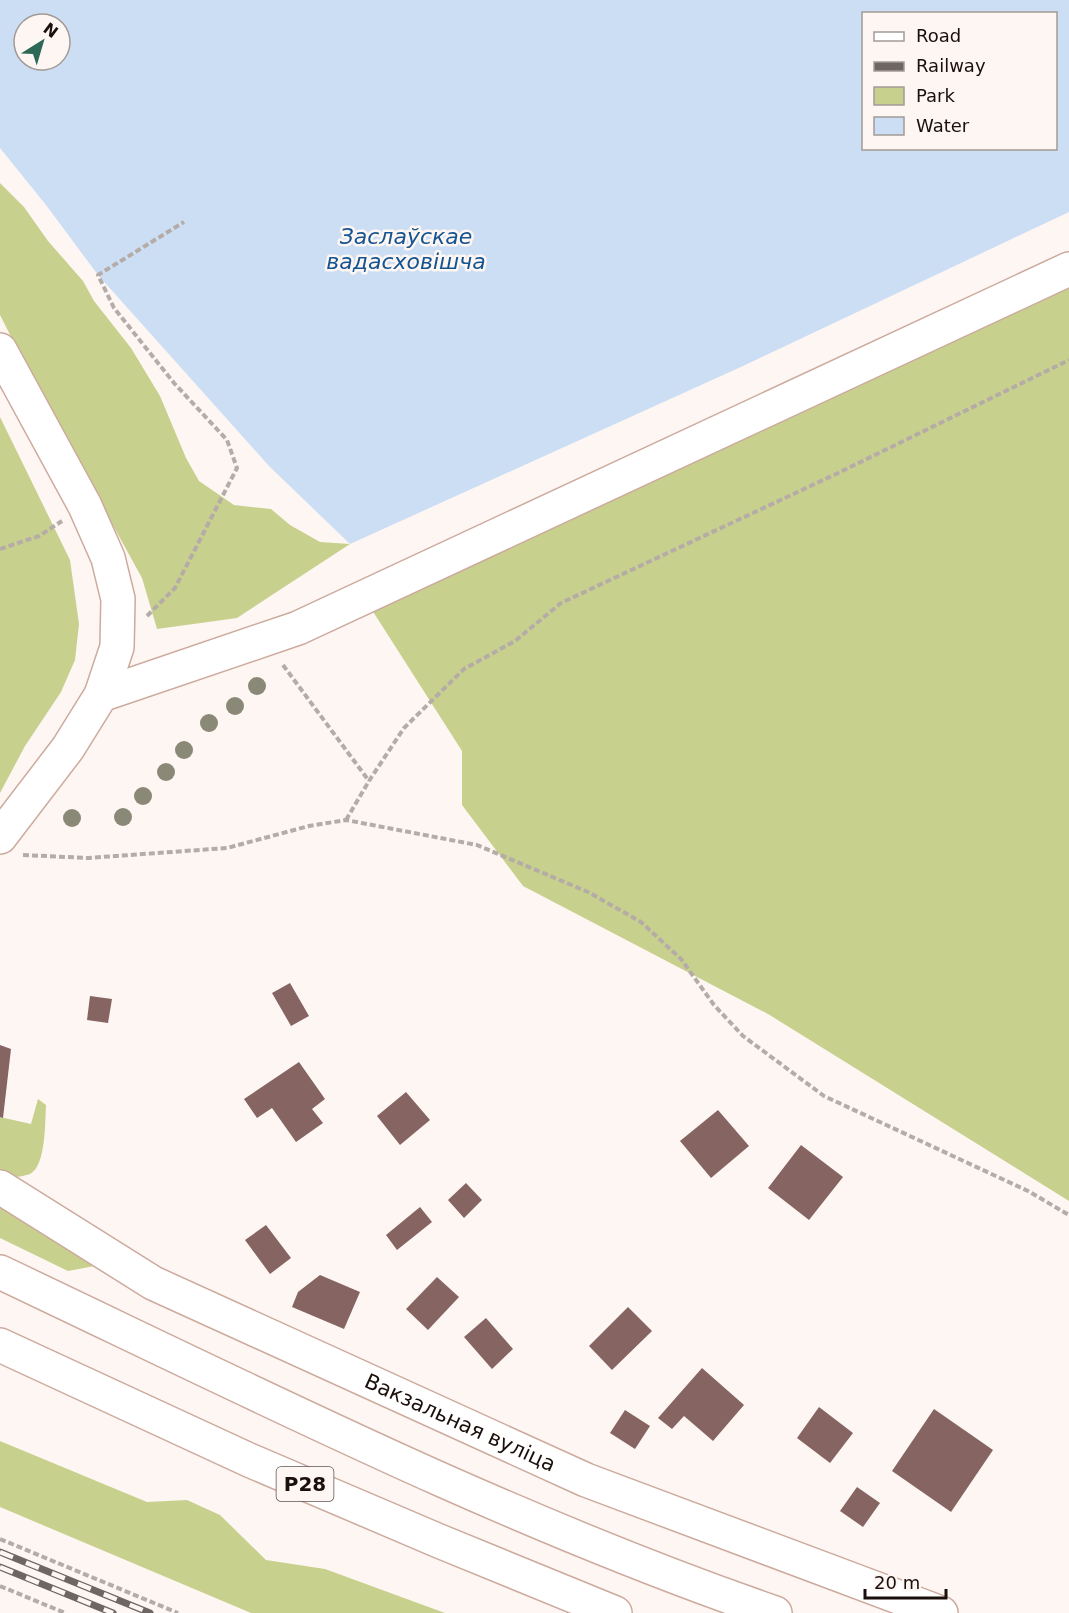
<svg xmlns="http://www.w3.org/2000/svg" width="1069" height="1613" viewBox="0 0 1069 1613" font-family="'DejaVu Sans',sans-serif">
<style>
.green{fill:#c8d08e}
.water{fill:#ccdef4;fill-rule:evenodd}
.building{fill:#866461}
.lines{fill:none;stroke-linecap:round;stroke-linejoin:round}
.minor-casing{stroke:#ccaa9d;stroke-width:36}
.highway-casing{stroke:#ccaa9d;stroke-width:36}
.path{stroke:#b5aca8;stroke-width:4;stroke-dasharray:6 3;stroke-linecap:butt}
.minor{stroke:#fff;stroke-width:33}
.highway{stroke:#fff;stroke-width:33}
.rail-casing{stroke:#6f6561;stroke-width:7}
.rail{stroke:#fef6f3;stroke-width:4.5;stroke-dasharray:14;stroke-linecap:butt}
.tree{fill:#8a8876}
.labels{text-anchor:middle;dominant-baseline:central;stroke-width:5;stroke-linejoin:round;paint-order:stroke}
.shield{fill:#fef6f3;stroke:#5f5451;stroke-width:1.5}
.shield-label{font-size:20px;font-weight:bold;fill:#1b0f0b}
.street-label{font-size:21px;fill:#1b0f0b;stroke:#fef6f3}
.water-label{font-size:22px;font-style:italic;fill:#135491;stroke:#fef6f3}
</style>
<rect width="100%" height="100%" fill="#fef6f3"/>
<!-- green -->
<g class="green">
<polygon points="0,183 24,207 48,241 83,281 94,301 131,348 160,396 186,458 199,481 234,505 271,509 290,525 320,542 350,544 237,618 157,629 142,578 36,386 0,315"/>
<polygon points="1069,283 1069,1201 768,1014 523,886 462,805 462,751 372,610"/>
<polygon points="0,417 70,560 79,624 75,660 61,692 25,746 0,793"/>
<path d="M38 1099 46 1105C45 1122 46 1166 30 1174 24 1176 16 1177 11 1178L0 1172V1117L31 1124Z"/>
<polygon points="0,1204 105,1264 68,1271 0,1238"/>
<polygon points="0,1441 147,1502 187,1500 220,1515 266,1560 325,1569 445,1613 251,1613 0,1507"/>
</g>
<!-- water -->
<path class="water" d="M0 0H1069V212L743 366 350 544 269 466 98 275 46 205 0 148ZM864 14H1056V148H864ZM24 24H60V60H24Z"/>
<!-- building -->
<g class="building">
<polygon points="290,983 309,1016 291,1026 272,993"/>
<polygon points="90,996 112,999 108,1023 87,1020"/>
<polygon points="0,1045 11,1049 3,1118 0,1117"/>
<polygon points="299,1062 325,1099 312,1109 323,1123 296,1142 272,1108 257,1118 244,1099"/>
<polygon points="406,1092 430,1120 400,1145 377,1116"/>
<polygon points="718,1110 749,1146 711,1178 680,1141"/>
<polygon points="801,1145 843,1177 809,1220 768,1188"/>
<polygon points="466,1183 482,1200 464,1218 448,1200"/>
<polygon points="420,1207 432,1222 397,1250 386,1235"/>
<polygon points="266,1225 291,1258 270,1274 245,1240"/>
<polygon points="320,1275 360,1292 344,1329 292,1307 298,1292"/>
<polygon points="437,1277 459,1297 428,1330 406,1309"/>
<polygon points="628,1307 652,1331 612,1370 589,1346"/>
<polygon points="486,1318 513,1349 492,1369 464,1337"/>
<polygon points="702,1368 744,1405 713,1441 684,1416 672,1429 658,1418"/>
<polygon points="819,1407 853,1433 830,1463 797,1438"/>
<polygon points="934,1409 993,1450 951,1512 892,1471"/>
<polygon points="625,1410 650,1426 635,1449 610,1433"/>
<polygon points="857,1487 880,1503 863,1527 840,1511"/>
</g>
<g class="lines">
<!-- minor casing -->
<g class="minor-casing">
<g id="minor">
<polyline points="0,350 85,506 108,558 118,599 117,647 101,695"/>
<polyline points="0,837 68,748 101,695 298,628 1069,269"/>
<path id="s1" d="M0 1187 153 1283 586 1480 941 1613"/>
</g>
</g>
<!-- highway casing -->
<g class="highway-casing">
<g id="highway">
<path d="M0 1272C255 1393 508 1521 775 1613"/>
<polyline points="0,1345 249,1460 439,1541 615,1613"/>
</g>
</g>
<!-- path -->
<g class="path">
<polyline points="0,549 39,536 62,521"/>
<polyline points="147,616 175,588 237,468 227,440 174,383 114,308 98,275 184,222"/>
<polyline points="283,665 369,781"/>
<polyline points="346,820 369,781 404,728 464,669 515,641 561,603 836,474 1069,360"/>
<polyline points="23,855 88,858 227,848 309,826 346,820 477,845 588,892 641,922 681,959 714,1005 743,1036 824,1096 1028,1191 1069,1215"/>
<polyline points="0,1539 178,1613"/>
<polyline points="0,1586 65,1613"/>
</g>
<!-- minor -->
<use href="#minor" class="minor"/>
<!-- highway -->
<use href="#highway" class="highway"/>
<!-- rail casing -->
<g class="rail-casing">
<g id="rail">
<polyline points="0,1552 150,1613"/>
<polyline points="0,1567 113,1613"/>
</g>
</g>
<!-- rail -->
<use href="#rail" class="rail"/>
</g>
<!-- trees -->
<g class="tree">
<circle cx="257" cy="686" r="9"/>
<circle cx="235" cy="706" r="9"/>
<circle cx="209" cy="723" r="9"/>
<circle cx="184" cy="750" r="9"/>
<circle cx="166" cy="772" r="9"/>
<circle cx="143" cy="796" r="9"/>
<circle cx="123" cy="817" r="9"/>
<circle cx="72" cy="818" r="9"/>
</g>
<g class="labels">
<!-- shield labels -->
<rect class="shield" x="276.5" y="1467" width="57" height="34" rx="4.5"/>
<g class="shield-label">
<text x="305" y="1484">Р28</text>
</g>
<!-- street labels -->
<g class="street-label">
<text stroke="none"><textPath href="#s1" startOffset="518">Вакзальная вуліца</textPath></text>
</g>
<!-- water labels -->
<g class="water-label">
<text x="406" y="236">Заслаўскае<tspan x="406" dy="25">вадасховішча</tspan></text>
</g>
</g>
<!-- legend -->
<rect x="862" y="12" width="195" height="138" fill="#fef6f3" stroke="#a39a96" stroke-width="1.5"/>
<rect x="874" y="32" width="30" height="9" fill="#ffffff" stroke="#a39a96" stroke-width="1.5"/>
<text x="916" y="42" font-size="18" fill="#1b0f0b">Road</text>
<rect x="874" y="62" width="30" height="9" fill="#6f6561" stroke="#a39a96" stroke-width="1.5"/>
<text x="916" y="72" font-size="18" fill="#1b0f0b">Railway</text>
<rect x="874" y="87" width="30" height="18" fill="#c8d08e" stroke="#a39a96" stroke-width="1.5"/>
<text x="916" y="102" font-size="18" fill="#1b0f0b">Park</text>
<rect x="874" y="117" width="30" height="18" fill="#ccdef4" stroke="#a39a96" stroke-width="1.5"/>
<text x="916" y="132" font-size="18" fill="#1b0f0b">Water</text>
<!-- north arrow -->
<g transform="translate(42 42) rotate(37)"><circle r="28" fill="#fef6f3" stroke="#a39a96" stroke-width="1.5"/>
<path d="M0-4.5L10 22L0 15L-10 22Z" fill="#2c6a57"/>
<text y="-9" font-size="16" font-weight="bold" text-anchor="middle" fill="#1b0f0b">N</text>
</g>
<!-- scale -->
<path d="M865 1589v9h81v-9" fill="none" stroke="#1b0f0b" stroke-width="3"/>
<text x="874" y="1589" font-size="18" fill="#1b0f0b" stroke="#fef6f3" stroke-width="4.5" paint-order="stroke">20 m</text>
</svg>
